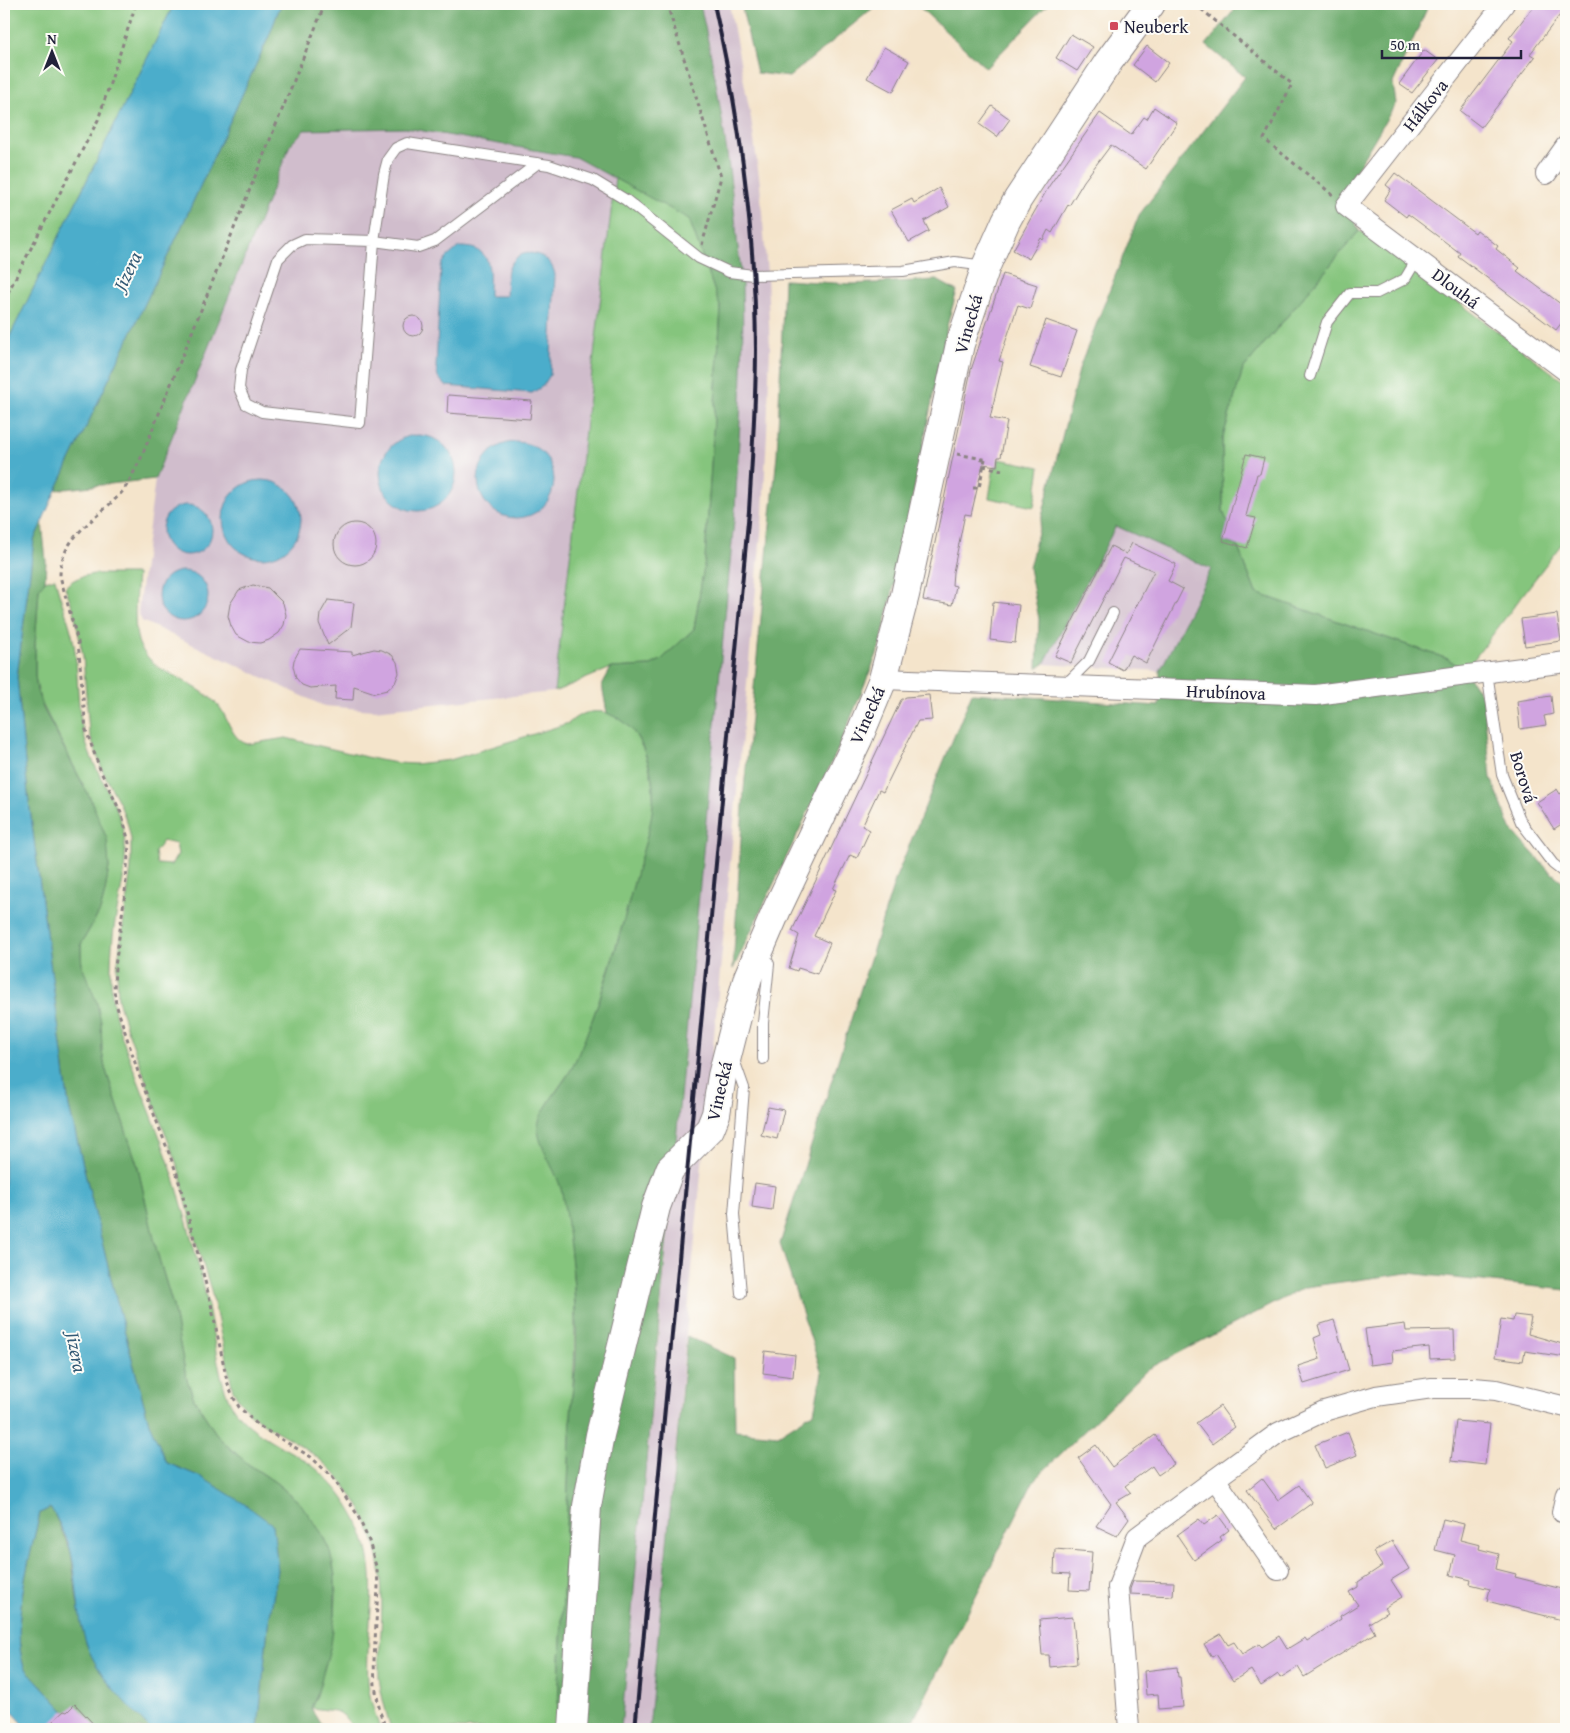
<svg xmlns="http://www.w3.org/2000/svg" width="1570" height="1733" viewBox="0 0 1570 1733" font-family="'Gentium Book Plus',serif">
<style>
.industrial{fill:#d0bdcc}
.green{fill:#85c57d;stroke:#54745c;fill-rule:evenodd}
.forest{fill:#6caa6c;stroke:#476654}
.water{fill:#4cadcb;stroke:#376883}
.building{fill:#d0a4e0}
.lines{fill:none;stroke-linecap:round;stroke-linejoin:round}
.lane-casing{stroke:#8b8383;stroke-width:12}
.street-casing{stroke:#8b8383;stroke-width:22}
.secondary-casing{stroke:#8b8383;stroke-width:30}
.path{stroke:#8b8383;stroke-width:3;stroke-dasharray:4 4;stroke-linecap:butt}
.lane{stroke:#fff;stroke-width:10}
.street{stroke:#fff;stroke-width:20}
.secondary{stroke:#fff;stroke-width:28}
.rail{stroke:#22223b;stroke-width:4}
.poi-dot{fill:#d1495b;stroke:#fdfcf7;stroke-width:2}
.labels{text-anchor:middle;dominant-baseline:central;stroke-width:4;stroke-linejoin:round;paint-order:stroke}
.poi-label{font-size:18px;fill:#22223b;stroke:#fdfcf7;text-anchor:start}
.street-label{font-size:18px;fill:#22223b;stroke:#fdfcf7}
.water-label{font-size:19px;font-style:italic;fill:#335a75;stroke:#fdfcf7}
</style>
<rect width="100%" height="100%" fill="#fdfcf7"/>
<filter id="ink" filterUnits="userSpaceOnUse"><feTurbulence type="fractalNoise" baseFrequency=".02" numOctaves="2"/><feDisplacementMap in="SourceGraphic" scale="10" xChannelSelector="R" yChannelSelector="G"/><feConvolveMatrix kernelMatrix="1 2 1 2 8 2 1 2 1" color-interpolation-filters="sRGB"/></filter>
<filter id="wash" filterUnits="userSpaceOnUse"><feTurbulence type="fractalNoise" baseFrequency=".0096" numOctaves="4" result="noise"/><feDisplacementMap in="SourceGraphic" scale="20" xChannelSelector="R" yChannelSelector="G"/><feGaussianBlur stdDeviation="1.12" result="paint"/><feColorMatrix in="noise" values="0 0 0 0 0 0 0 0 0 0 0 0 0 0 0 0 0 1.4 0 .05"/><feComposite in="paint" operator="in"/></filter>
<g filter="url(#wash)">
<rect width="100%" height="100%" fill="#f4e4cb"/>
<!-- industrial -->
<g class="industrial">
<polygon points="700,4 729,4 751,118 760,184 767,274 770,349 767,432 763,513 649,1729 621,1729 659,1333 718,687 739,430 742,349 739,276 732,187 723,122 709,44"/>
<polygon points="406,128 575,157 615,178 554,692 374,710 324,706 142,621 138,612 155,479 290,145 304,130"/>
<polygon points="1116,526 1212,568 1160,671 1044,664"/>
</g>
<!-- green -->
<g class="green">
<polygon points="4,4 174,4 4,348"/>
<polygon points="615,178 689,218 721,309 705,560 694,629 661,660 649,666 611,668 554,692"/>
<polygon points="1359,231 1369,235 1566,383 1566,538 1465,671 1448,659 1256,593 1237,545 1223,541 1228,524 1223,511 1222,440 1243,369"/>
<polygon points="999,459 1040,467 1034,507 989,498 994,467 998,467"/>
<path d="M94 574H137C136 592 132 630 140 646 144 654 151 661 158 667 174 676 206 691 218 705 228 717 232 741 248 744L286 738 379 760 397 763 415 764 450 760 569 723C584 708 608 708 625 722 642 738 651 766 653 789 656 815 645 843 638 868 629 903 619 937 608 972 598 1004 588 1036 573 1066 566 1079 543 1107 541 1119 537 1146 557 1167 562 1192 575 1259 578 1328 572 1396L557 1729H391C386 1712 381 1695 379 1677 378 1662 380 1647 381 1632 383 1586 383 1552 361 1510 347 1485 329 1465 306 1449 276 1428 251 1424 233 1390L211 1290 193 1232 180 1173 126 1026 118 1000 117 969 131 868V839L128 825 119 802 103 772 89 732 83 656 74 611 65 587C74 578 82 576 94 574ZM163 841 176 844 178 854 171 865 157 864 155 852Z"/>
<path d="M55 578C60 601 70 621 74 644 79 677 76 711 86 743 95 773 116 798 123 829 130 863 119 895 114 928 111 950 110 974 112 996 115 1019 123 1041 131 1062 147 1105 165 1147 178 1191 189 1229 200 1268 208 1306 214 1337 217 1369 228 1398 241 1429 278 1443 304 1460 331 1477 354 1508 364 1538 380 1585 365 1633 368 1681 369 1698 375 1713 380 1729H357L351 1725 343 1715 335 1711 311 1708 317 1695 335 1614 336 1595 333 1562 300 1503 275 1482 248 1464 224 1443 215 1432 194 1399 186 1377 173 1306 157 1252 137 1164 105 1068 102 1052 101 1022 82 966 81 954V944L100 911 105 892 109 867 91 800 40 700 35 677V645L39 589 45 581Z"/>
</g>
<!-- forest -->
<g class="forest">
<path d="M281 4H700C717 78 728 152 736 227 737 246 741 265 742 284 745 359 739 435 735 510L621 1729H557L572 1396C574 1381 576 1366 576 1351 577 1298 571 1245 562 1193 558 1172 537 1146 538 1126 539 1110 567 1080 574 1064 602 1002 620 936 637 871 644 845 655 817 653 790 652 767 642 736 624 722 619 718 612 716 607 713L602 685 611 668 649 666 661 660 694 629 705 560 721 309 689 219 575 157 406 128 304 130 290 145 155 479 56 490 181 228 269 36Z"/>
<polygon points="741,4 878,4 789,77 757,73"/>
<polygon points="916,4 1048,4 986,68"/>
<polygon points="1239,4 1429,4 1417,31 1393,83 1396,103 1343,192 1359,231 1243,369 1222,440 1223,511 1228,524 1223,541 1237,545 1256,593 1448,659 1465,671 1483,698 1491,778 1511,829 1548,870 1566,884 1566,1290 1408,1273 1305,1287 1148,1369 1034,1480 909,1729 649,1729 687,1336 734,1358 735,1431 778,1435 814,1412 822,1373 780,1244 896,877 972,693 1159,706 1160,671 1211,569 1116,526 1044,664 1037,668 1039,619 1029,568 1080,366 1139,215 1245,77 1206,45"/>
<polygon points="784,280 852,284 937,280 957,291 948,322 900,559 880,647 839,747 733,969 744,789 777,455"/>
<polygon points="42,522 46,561 45,581 39,589 35,645 35,676 37,691 43,708 91,800 107,839 109,867 105,892 100,911 81,944 81,954 82,966 97,1003 101,1022 102,1052 105,1068 137,1164 157,1252 173,1306 186,1377 194,1399 215,1432 224,1443 248,1464 275,1482 300,1503 321,1532 330,1551 335,1575 335,1614 331,1645 317,1695 311,1708 324,1729 258,1729 268,1626 278,1570 201,1477 167,1463 149,1423 115,1295 69,1107 28,794 17,677 34,540"/>
<path d="M50 1508 54 1513 71 1552 77 1600 87 1644 96 1663 110 1685 150 1729H127V1728L81 1729 24 1667C10 1625 30 1556 40 1513Z"/>
</g>
<!-- water -->
<g class="water">
<path d="M174 4H281L269 36 181 228 56 490 34 540 17 677 28 794 69 1107 115 1295 149 1423 167 1463 201 1477 243 1503 273 1525 278 1570 268 1626 258 1729H150C126 1703 98 1677 86 1643 76 1613 78 1582 71 1552 68 1539 60 1526 54 1513L50 1508 40 1513C30 1556 10 1625 24 1667L81 1729H28L4 1703V1394L5 1380 4 1363V348Z"/>
<path d="M459 247C495 246 489 271 489 296H506C507 286 505 273 511 264 523 244 552 254 555 275L550 375 543 386 532 393 446 386 438 377 436 367 441 266 446 258Z"/>
<circle cx="418" cy="473" r="38"/>
<circle cx="516" cy="480" r="38"/>
<circle cx="262" cy="519" r="39"/>
<circle cx="187" cy="530" r="25"/>
<circle cx="183" cy="596" r="25"/>
</g>
<g id="blocks">
<!-- building -->
<g class="building">
<polygon points="1535,4 1566,4 1566,7 1530,54 1535,57 1481,127 1460,111 1513,41 1509,38"/>
<polygon points="1071,34 1093,47 1077,71 1056,58"/>
<polygon points="1147,46 1169,63 1155,82 1133,65"/>
<polygon points="884,47 909,61 893,92 867,78"/>
<polygon points="1424,50 1438,60 1412,93 1399,84"/>
<polygon points="992,106 1010,119 997,137 979,124"/>
<polygon points="1154,107 1177,123 1146,169 1111,145 1084,181 1069,206 1068,205 1052,233 1048,230 1043,240 1041,238 1029,259 1013,250 1049,186 1100,113 1131,135 1144,117 1147,119"/>
<polygon points="1395,173 1475,233 1477,230 1498,246 1496,249 1520,268 1517,271 1566,308 1566,317 1556,330 1458,256 1460,253 1408,214 1406,217 1384,200 1391,189 1386,185"/>
<polygon points="939,188 949,207 924,221 929,231 909,242 891,210 912,199 914,203"/>
<polygon points="1003,274 1037,285 1030,309 1018,305 999,361 1003,362 990,418 1007,421 1001,457 998,457 997,466 983,464 971,515 965,514 953,572 952,585 956,586 952,605 923,600 971,370"/>
<circle cx="413" cy="326" r="10"/>
<polygon points="1046,320 1077,331 1061,377 1030,367"/>
<polygon points="448,395 532,401 530,419 447,413"/>
<polygon points="1246,454 1264,458 1260,474 1257,474 1246,516 1256,518 1247,548 1223,541"/>
<circle cx="355" cy="544" r="21"/>
<polygon points="1132,543 1176,564 1168,581 1183,589 1146,663 1131,655 1123,670 1108,662 1154,571 1124,558 1071,663 1055,656 1111,546 1126,554"/>
<polygon points="253,585 268,588 283,603 286,615 284,625 279,633 269,640 260,643 249,642 236,635 231,626 228,616 230,604 239,590"/>
<polygon points="328,600 354,603 351,627 328,645 319,623 320,614"/>
<polygon points="993,602 1019,605 1015,643 990,640"/>
<polygon points="1557,614 1561,641 1525,646 1521,619"/>
<polygon points="300,649 352,652 352,655 374,649 382,650 392,655 397,662 399,673 395,683 387,690 375,693 354,686 353,700 335,699 336,686 310,688 302,685 296,678 293,666 294,660"/>
<polygon points="929,695 932,720 918,721 883,792 879,790 862,826 870,830 857,858 850,855 833,889 836,890 814,936 830,943 817,974 798,968 797,971 789,968 799,935 792,931 901,700 906,697"/>
<polygon points="1551,696 1553,714 1544,716 1546,725 1520,729 1517,701"/>
<polygon points="1557,789 1560,794 1566,790 1566,821 1554,829 1537,802"/>
<polygon points="768,1107 784,1110 777,1139 761,1135"/>
<polygon points="755,1183 775,1186 772,1210 752,1207"/>
<polygon points="1514,1315 1531,1317 1528,1334 1566,1345 1566,1357 1525,1351 1523,1361 1495,1357 1501,1319 1513,1321"/>
<polygon points="1334,1320 1349,1370 1304,1384 1298,1366 1320,1359 1314,1338 1321,1335 1318,1325"/>
<polygon points="1405,1324 1406,1331 1454,1330 1455,1358 1430,1359 1429,1347 1392,1351 1393,1362 1370,1365 1365,1329"/>
<polygon points="765,1351 795,1355 793,1377 763,1373"/>
<polygon points="1220,1406 1235,1427 1212,1444 1196,1423"/>
<polygon points="1456,1421 1490,1424 1485,1465 1451,1461"/>
<polygon points="1348,1432 1357,1455 1325,1468 1315,1445"/>
<polygon points="1155,1435 1174,1464 1158,1475 1152,1466 1125,1486 1131,1493 1116,1502 1129,1519 1117,1536 1096,1526 1111,1504 1078,1458 1096,1445 1112,1467"/>
<polygon points="1262,1478 1278,1500 1299,1485 1312,1503 1276,1529 1247,1490"/>
<polygon points="1218,1515 1229,1530 1220,1537 1222,1540 1194,1560 1177,1535 1199,1519 1204,1525"/>
<polygon points="1443,1519 1464,1524 1460,1540 1480,1545 1479,1549 1499,1554 1496,1569 1516,1574 1515,1577 1566,1590 1566,1621 1487,1601 1490,1589 1470,1584 1471,1580 1450,1575 1455,1555 1435,1550"/>
<polygon points="1392,1541 1409,1569 1391,1580 1402,1597 1384,1608 1387,1612 1369,1623 1375,1633 1304,1677 1298,1667 1280,1678 1278,1674 1261,1686 1251,1670 1233,1681 1216,1654 1212,1657 1204,1644 1221,1634 1228,1645 1234,1642 1242,1654 1259,1644 1262,1647 1279,1636 1287,1649 1305,1638 1307,1641 1341,1619 1340,1616 1358,1605 1349,1592 1358,1587 1358,1582 1382,1566 1373,1552"/>
<polygon points="1055,1549 1092,1552 1089,1591 1069,1590 1070,1574 1054,1573"/>
<polygon points="1133,1581 1174,1582 1173,1596 1130,1594 1130,1589"/>
<polygon points="1073,1617 1077,1664 1050,1667 1049,1655 1042,1655 1039,1620"/>
<polygon points="1177,1667 1178,1677 1180,1677 1183,1707 1159,1709 1158,1694 1146,1695 1144,1671"/>
<polygon points="75,1704 98,1729 44,1729 64,1711 67,1712"/>
</g>
</g>
</g>
<g filter="url(#ink)">
<use href="#blocks" fill-opacity="0" stroke="#8b8383" stroke-width="1"/>
<g class="lines">
<!-- lane casing -->
<g class="lane-casing">
<g id="lane">
<polyline points="538,163 435,241 418,247 374,241 305,239 292,245 278,259 241,370 239,388 246,404 262,412 360,423 374,241 384,174 388,159 396,148 407,143 549,165 593,180 626,200 699,258 729,272 753,275 903,271 955,262 985,266"/>
<polyline points="1310,376 1327,322 1350,293 1377,293 1405,279 1417,259"/>
<polyline points="1487,672 1502,775 1521,822 1553,864 1566,874"/>
<polyline points="1065,685 1089,661 1113,613"/>
<polyline points="762,952 769,964 763,1023 763,1059"/>
<polyline points="733,1057 744,1088 734,1214 741,1293"/>
</g>
</g>
<!-- street casing -->
<g class="street-casing">
<g id="street">
<polyline points="1504,4 1346,206 1566,371"/>
<polyline points="1546,174 1566,146"/>
<polyline points="883,679 1316,695 1566,662"/>
<polyline points="1215,1479 1278,1570"/>
<polyline points="1562,1512 1566,1494"/>
<polyline points="1129,1729 1118,1587 1137,1537 1215,1479 1278,1433 1324,1411 1376,1396 1432,1388 1474,1388 1496,1390 1566,1407"/>
</g>
</g>
<!-- secondary casing -->
<g class="secondary-casing">
<polyline id="secondary" points="573,1729 587,1506 600,1435 656,1207 670,1169 710,1129 716,1114 722,1076 738,1013 748,977 778,907 858,739 883,679 905,595 960,344 986,266 1006,221 1018,199 1109,61 1151,4"/>
</g>
<!-- path -->
<g class="path">
<path d="M325 4 141 458C135 469 130 482 122 492 98 519 60 536 60 576L78 642 86 730 101 772 122 815 129 843 125 893 115 967 114 990 116 1004 139 1075 177 1174 211 1304 227 1381 232 1395 239 1407 259 1426 311 1457 333 1478 357 1514 369 1541 377 1570 378 1587 374 1660 375 1686 380 1712 386 1729"/>
<polyline points="667,4 721,177 702,245"/>
<polyline points="1195,4 1292,84 1264,139 1333,195"/>
<polyline points="4,300 98,120 136,4"/>
<polyline points="957,454 988,460"/>
<polyline points="983,466 1002,470"/>
<polyline points="973,488 979,488 985,459"/>
</g>
<!-- lane -->
<use href="#lane" class="lane"/>
<!-- street -->
<use href="#street" class="street"/>
<!-- secondary -->
<use href="#secondary" class="secondary"/>
<!-- rail -->
<path class="rail" d="M635 1729 749 511C752 457 756 403 756 349 755 232 740 117 714 4"/>
</g>
</g>
<!-- markers -->
<rect class="poi-dot" x="1109" y="21" width="10" height="10" rx="2.5"/>
<g class="labels">
<!-- poi labels -->
<g class="poi-label">
<text x="1124" y="26">Neuberk</text>
</g>
<!-- street labels -->
<g class="street-label">
<text transform="translate(1425 105) rotate(-52)">Hálkova</text>
<text transform="translate(1456 288) rotate(37)">Dlouhá</text>
<text transform="translate(968 324) rotate(-74)">Vinecká</text>
<text transform="translate(1226 692) rotate(2)">Hrubínova</text>
<text transform="translate(867 715) rotate(-66)">Vinecká</text>
<text transform="translate(1524 777) rotate(73)">Borová</text>
<text transform="translate(719 1091) rotate(-77)">Vinecká</text>
</g>
<!-- water labels -->
<g class="water-label">
<text transform="translate(127 271) rotate(-64)">Jizera</text>
<text transform="translate(77 1352) rotate(79)">Jizera</text>
</g>
</g>
<!-- margin -->
<rect width="1570" height="1733" fill="none" stroke="#fdfcf7" stroke-width="20"/>
<!-- north arrow -->
<g transform="translate(52 52)" stroke="#fdfcf7" stroke-width="4" paint-order="stroke">
<path d="M0-4L9 19L0 12L-9 19Z" fill="#22223b"/>
<text y="-8" font-size="14" font-weight="bold" text-anchor="middle" fill="#22223b">N</text>
</g>
<!-- scale -->
<path d="M1382 50v8h139v-8" fill="none" stroke="#22223b" stroke-width="2.5"/>
<text x="1390" y="50" font-size="15" fill="#22223b" stroke="#fdfcf7" stroke-width="4" paint-order="stroke">50 m</text>
</svg>
